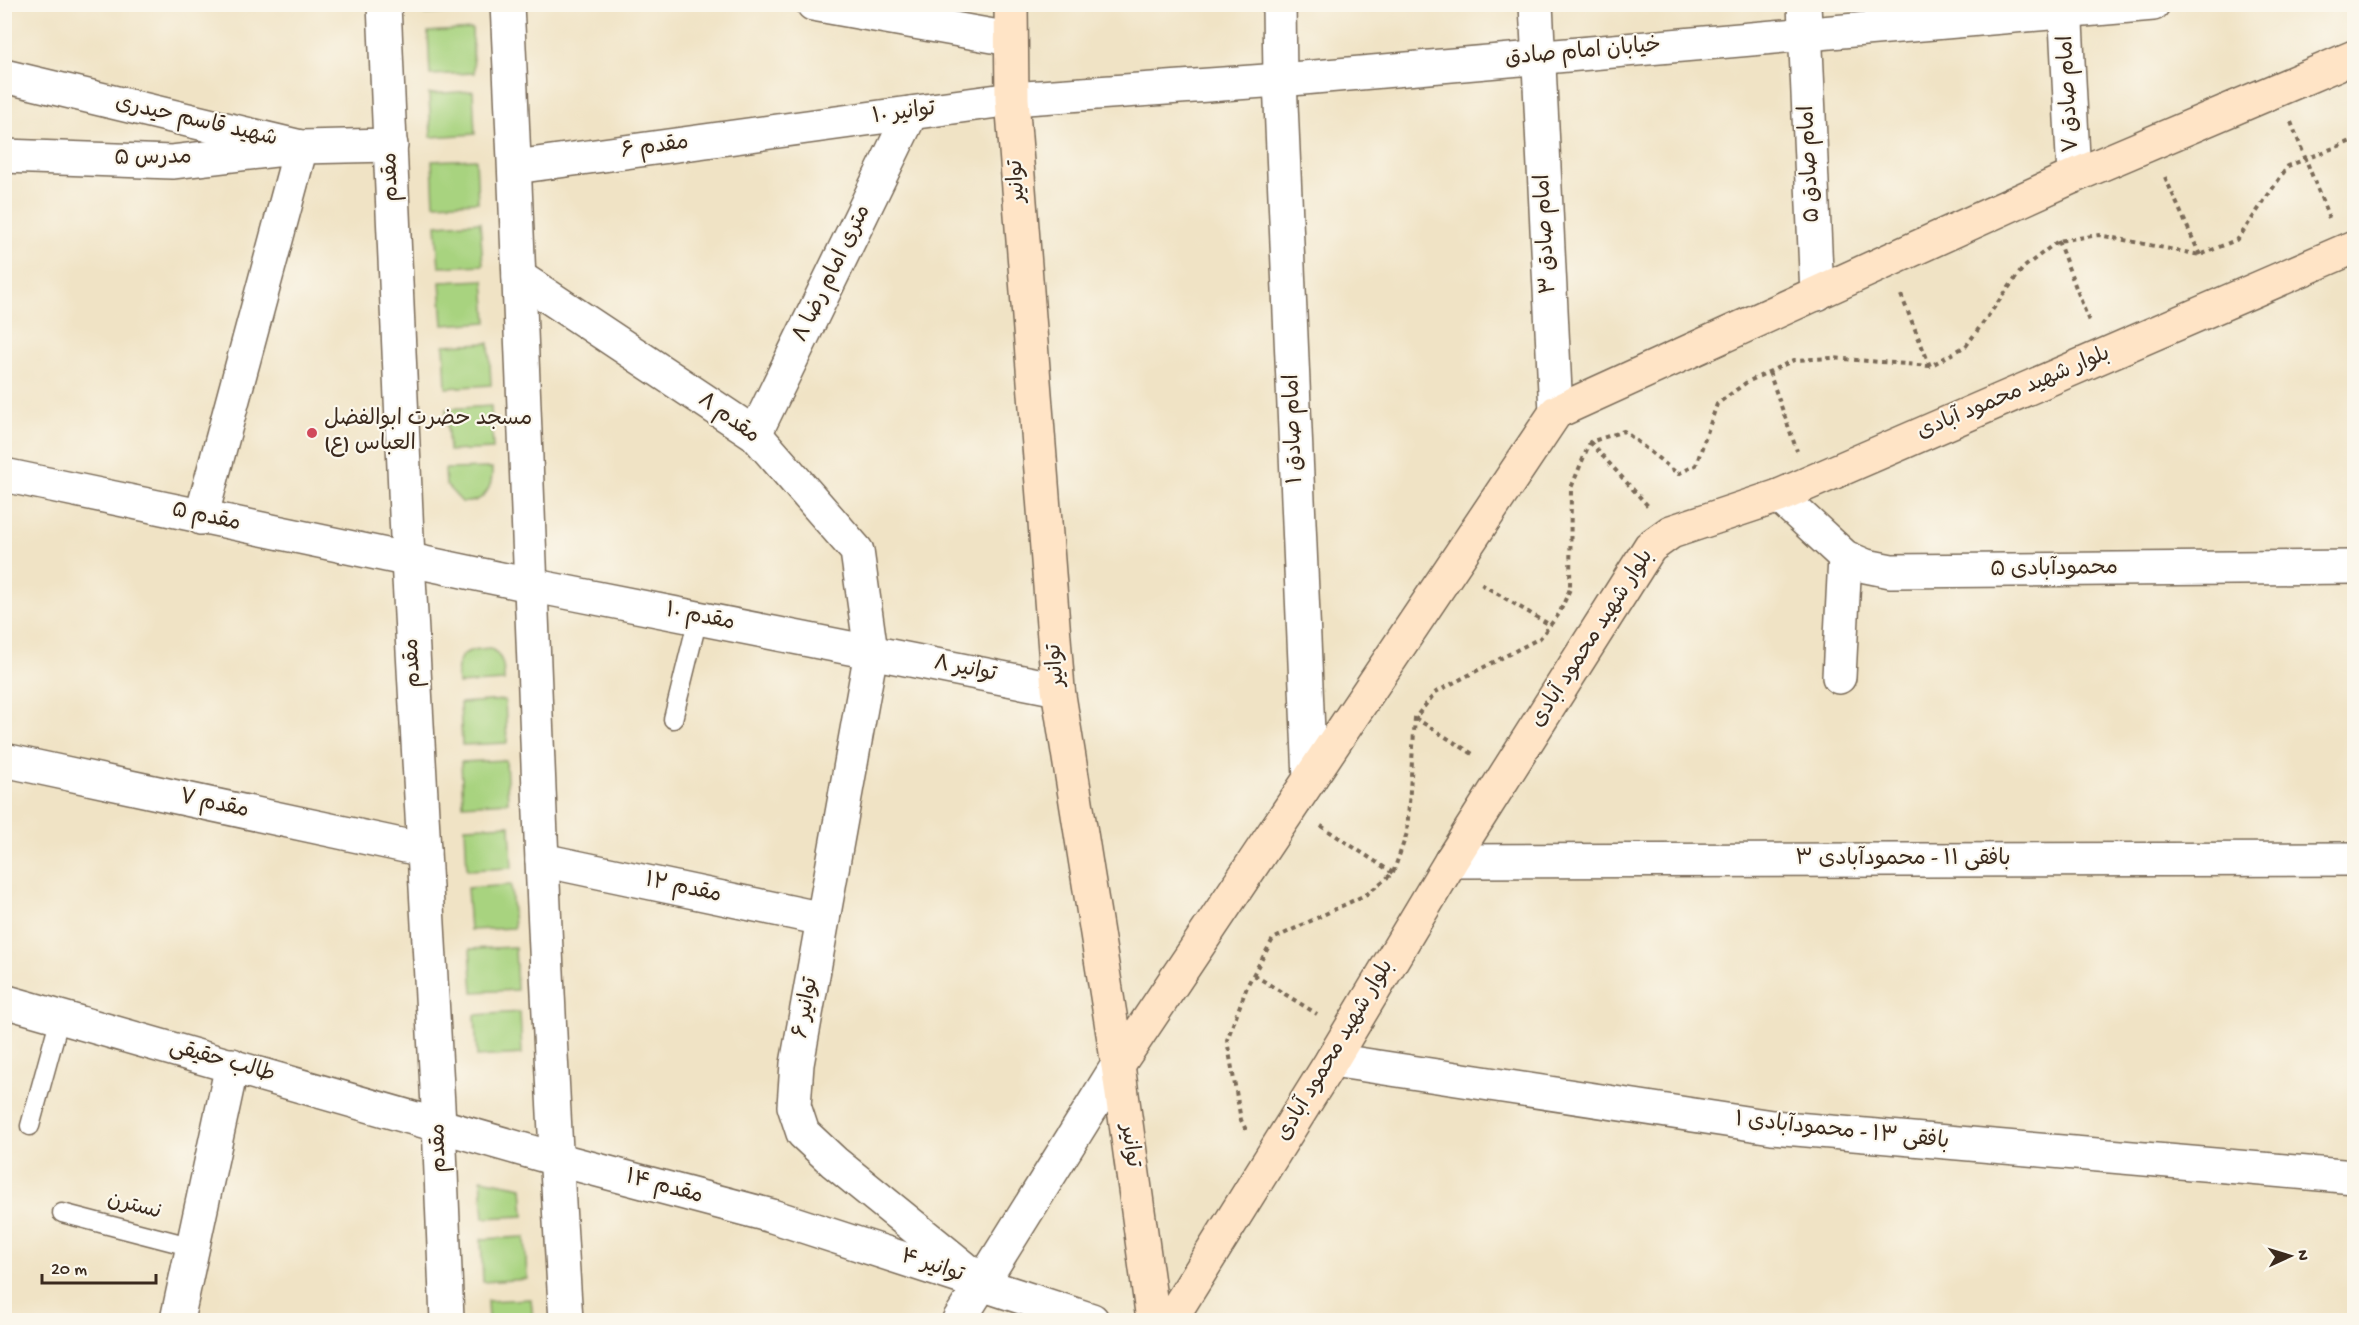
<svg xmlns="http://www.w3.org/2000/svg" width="2359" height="1325" viewBox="0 0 2359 1325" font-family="'Gochi Hand','Playpen Sans Arabic',sans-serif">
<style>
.green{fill:#a8d37f;stroke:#727e4e;stroke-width:1.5}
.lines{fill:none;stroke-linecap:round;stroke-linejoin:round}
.lane-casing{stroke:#7a6b58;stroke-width:21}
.street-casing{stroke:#7a6b58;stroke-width:36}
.secondary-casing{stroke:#7a6b58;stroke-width:36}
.path{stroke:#7a6b58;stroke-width:4;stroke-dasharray:4.5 4.5;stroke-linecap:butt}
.lane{stroke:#fff;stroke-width:18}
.street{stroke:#fff;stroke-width:33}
.secondary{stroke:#ffe4c6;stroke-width:33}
.poi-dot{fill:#d1495b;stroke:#fbf7ec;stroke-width:2}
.labels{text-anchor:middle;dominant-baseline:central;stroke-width:4.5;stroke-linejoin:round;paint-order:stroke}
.street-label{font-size:22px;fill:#3b2a1e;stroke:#fbf7ec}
.poi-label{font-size:22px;fill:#3b2a1e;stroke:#fbf7ec;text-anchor:start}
</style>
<rect width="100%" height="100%" fill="#fbf7ec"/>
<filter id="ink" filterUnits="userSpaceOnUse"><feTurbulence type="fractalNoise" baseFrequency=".0167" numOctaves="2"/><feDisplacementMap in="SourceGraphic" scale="12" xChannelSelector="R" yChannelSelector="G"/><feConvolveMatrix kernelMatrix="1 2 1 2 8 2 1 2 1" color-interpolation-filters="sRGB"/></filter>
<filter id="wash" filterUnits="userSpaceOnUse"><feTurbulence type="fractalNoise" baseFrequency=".008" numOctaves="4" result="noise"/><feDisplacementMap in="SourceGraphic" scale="24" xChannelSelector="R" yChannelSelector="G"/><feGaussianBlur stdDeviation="1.35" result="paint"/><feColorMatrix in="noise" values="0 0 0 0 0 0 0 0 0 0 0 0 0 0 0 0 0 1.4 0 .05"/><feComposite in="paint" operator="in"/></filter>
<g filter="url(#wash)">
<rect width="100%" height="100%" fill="#f0e3c5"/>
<!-- green -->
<g class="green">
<polygon points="424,5 469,5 469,12 425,14"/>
<polygon points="472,29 474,73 430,75 428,32"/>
<polygon points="473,91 475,134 431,137 429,94"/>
<polygon points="476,159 478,202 434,204 432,161"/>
<polygon points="480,222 483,265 439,267 436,225"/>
<polygon points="484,280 487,322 443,325 440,282"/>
<polygon points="489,343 491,385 446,388 444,345"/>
<polygon points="491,406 493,449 449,451 446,409"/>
<path d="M492 468C493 488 484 504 462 502L446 485 445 469Z"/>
<path d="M490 648C504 657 504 666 504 681L458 684C455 654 462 650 490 648Z"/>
<polygon points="505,700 507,743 462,745 460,703"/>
<polygon points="506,760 508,802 463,805 461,762"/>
<polygon points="510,825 512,868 467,870 465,827"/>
<polygon points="511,885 514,928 470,930 467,888"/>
<polygon points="515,947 517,990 473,992 470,949"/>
<polygon points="520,1012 522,1054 477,1057 475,1015"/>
<polygon points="481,1179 522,1187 524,1216 484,1218"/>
<polygon points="525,1237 527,1279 483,1282 481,1239"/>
<polygon points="531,1299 533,1320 488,1320 487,1301"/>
</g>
</g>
<g filter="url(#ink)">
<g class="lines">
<!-- lane casing -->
<g class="lane-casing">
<g id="lane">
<polyline points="673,719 698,618"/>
<polyline points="30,1126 60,1017"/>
<polyline points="62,1213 193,1247"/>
</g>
</g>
<!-- street casing -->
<g class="street-casing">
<g id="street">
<polyline points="384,4 408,560 439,1124 447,1320"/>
<path d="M507 4C528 443 538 882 566 1320"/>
<polyline points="813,4 1010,39"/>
<polyline points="1279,4 1280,80 1310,779"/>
<polyline points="1536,4 1556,412"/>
<polyline points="1804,4 1817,294"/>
<polyline points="2065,4 2074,176"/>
<polyline points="4,76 301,147 391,145"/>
<polyline points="4,156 172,162 301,147 201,518"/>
<polyline points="515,167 1012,99 1280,80 2153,4"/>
<polyline points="519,277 755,434 857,551 871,652 797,1064 794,1106 803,1133 834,1162 983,1283"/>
<polyline points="755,434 911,113"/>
<polyline points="4,475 530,585 1058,689"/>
<polyline points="1779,496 1845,557 1866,566 1891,571 2354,567"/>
<polyline points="1839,677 1845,557"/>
<polyline points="4,760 424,850"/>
<polyline points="542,860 823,919"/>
<polyline points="1451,861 2354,859"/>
<polyline points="4,1001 556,1159 772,1216 1092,1320"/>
<polyline points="1332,1060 1772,1127 2354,1177"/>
<polyline points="177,1320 232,1065"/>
<polyline points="959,1320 1118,1065"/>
</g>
</g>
<!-- secondary casing -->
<g class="secondary-casing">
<g id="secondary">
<polyline points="1011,4 1012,99 1058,689 1118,1065 1153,1320"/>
<polyline points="1118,1065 1556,412 2074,176 2354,57"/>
<polyline points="1170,1320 1332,1060 1451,861 1650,547 1671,532 1779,496 2354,247"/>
</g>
</g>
<!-- path -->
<g class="path">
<polyline points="2291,122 2329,218"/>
<polyline points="2165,177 2200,255"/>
<polyline points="2058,241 2090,324"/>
<polyline points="1901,295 1930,366"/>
<polyline points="1769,372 1797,451"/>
<polyline points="1590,442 1648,506"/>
<polyline points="1481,584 1550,625"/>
<polyline points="1415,718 1476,756"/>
<polyline points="1321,826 1393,873"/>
<polyline points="1254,975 1317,1014"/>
<polyline points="1246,1130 1241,1120 1227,1040 1248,984 1273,939 1367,894 1393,873 1407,833 1415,718 1436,692 1540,638 1559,614 1570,589 1571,488 1590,442 1624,431 1678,474 1696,465 1717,404 1747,382 1794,360 1832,358 1930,366 1966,346 2023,268 2058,241 2099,235 2200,255 2238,239 2288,166 2354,140"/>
</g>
<!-- lane -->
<use href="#lane" class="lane"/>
<!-- street -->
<use href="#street" class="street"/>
<!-- secondary -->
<use href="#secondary" class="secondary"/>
</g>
</g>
<!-- markers -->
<circle class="poi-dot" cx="312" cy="433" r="6"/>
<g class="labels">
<!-- street labels -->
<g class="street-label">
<text transform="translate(1583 53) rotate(-5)">خیابان امام صادق</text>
<text transform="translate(2070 94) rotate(-93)">امام صادق ۷</text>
<text transform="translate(904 114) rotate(-8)">توانیر ۱۰</text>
<text transform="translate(196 122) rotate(13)">شهید قاسم حیدری</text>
<text transform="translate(655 148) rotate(-8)">مقدم ۶</text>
<text transform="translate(153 159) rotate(-1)">مدرس ۵</text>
<text transform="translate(1811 164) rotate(-93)">امام صادق ۵</text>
<text transform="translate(392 177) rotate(-92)">مقدم</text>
<text transform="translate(1018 181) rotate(-94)">توانیر</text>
<text transform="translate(1547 234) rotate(-93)">امام صادق ۳</text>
<text transform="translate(833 274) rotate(-64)">۸ متری امام رضا</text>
<text transform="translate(2014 394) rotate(-23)">بلوار شهید محمود آبادی</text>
<text transform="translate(728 419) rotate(36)">مقدم ۸</text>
<text transform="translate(1295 429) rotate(-92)">امام صادق ۱</text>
<text transform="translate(206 518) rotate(12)">مقدم ۵</text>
<text transform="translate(2054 570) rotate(-1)">محمودآبادی ۵</text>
<text transform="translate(700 618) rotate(11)">مقدم ۱۰</text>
<text transform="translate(1593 639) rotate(-57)">بلوار شهید محمود آبادی</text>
<text transform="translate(414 663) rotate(-93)">مقدم</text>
<text transform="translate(1057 665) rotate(-95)">توانیر</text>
<text transform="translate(965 670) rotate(11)">توانیر ۸</text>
<text transform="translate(214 805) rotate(12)">مقدم ۷</text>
<text x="1903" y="860">بافقی ۱۱ - محمودآبادی ۳</text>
<text transform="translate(683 889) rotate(12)">مقدم ۱۲</text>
<text transform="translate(807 1008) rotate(-80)">توانیر ۶</text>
<text transform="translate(1336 1051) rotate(-59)">بلوار شهید محمود آبادی</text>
<text transform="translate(222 1062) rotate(16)">طالب حقیقی</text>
<text transform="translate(1842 1132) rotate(6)">بافقی ۱۳ - محمودآبادی ۱</text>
<text transform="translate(1129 1146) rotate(82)">توانیر</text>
<text transform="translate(440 1148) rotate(-92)">مقدم</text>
<text transform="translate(664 1188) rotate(15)">مقدم ۱۴</text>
<text transform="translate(134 1207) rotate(15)">نسترن</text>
<text transform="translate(932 1267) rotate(18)">توانیر ۴</text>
</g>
<!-- poi labels -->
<g class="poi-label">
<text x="324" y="420">مسجد حضرت ابوالفضل<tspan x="324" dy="25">العباس (ع)</tspan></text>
</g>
</g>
<!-- margin -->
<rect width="2359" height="1325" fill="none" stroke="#fbf7ec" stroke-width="24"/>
<!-- north arrow -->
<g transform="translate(2290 1256) rotate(86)" stroke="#fbf7ec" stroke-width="4.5" paint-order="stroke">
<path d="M0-4.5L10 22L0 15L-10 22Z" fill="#3b2a1e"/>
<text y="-9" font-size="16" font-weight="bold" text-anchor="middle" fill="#3b2a1e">N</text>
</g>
<!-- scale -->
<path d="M42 1274v9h114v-9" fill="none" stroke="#3b2a1e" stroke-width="3"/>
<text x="51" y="1274" font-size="18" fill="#3b2a1e" stroke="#fbf7ec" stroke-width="4.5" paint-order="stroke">20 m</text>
</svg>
